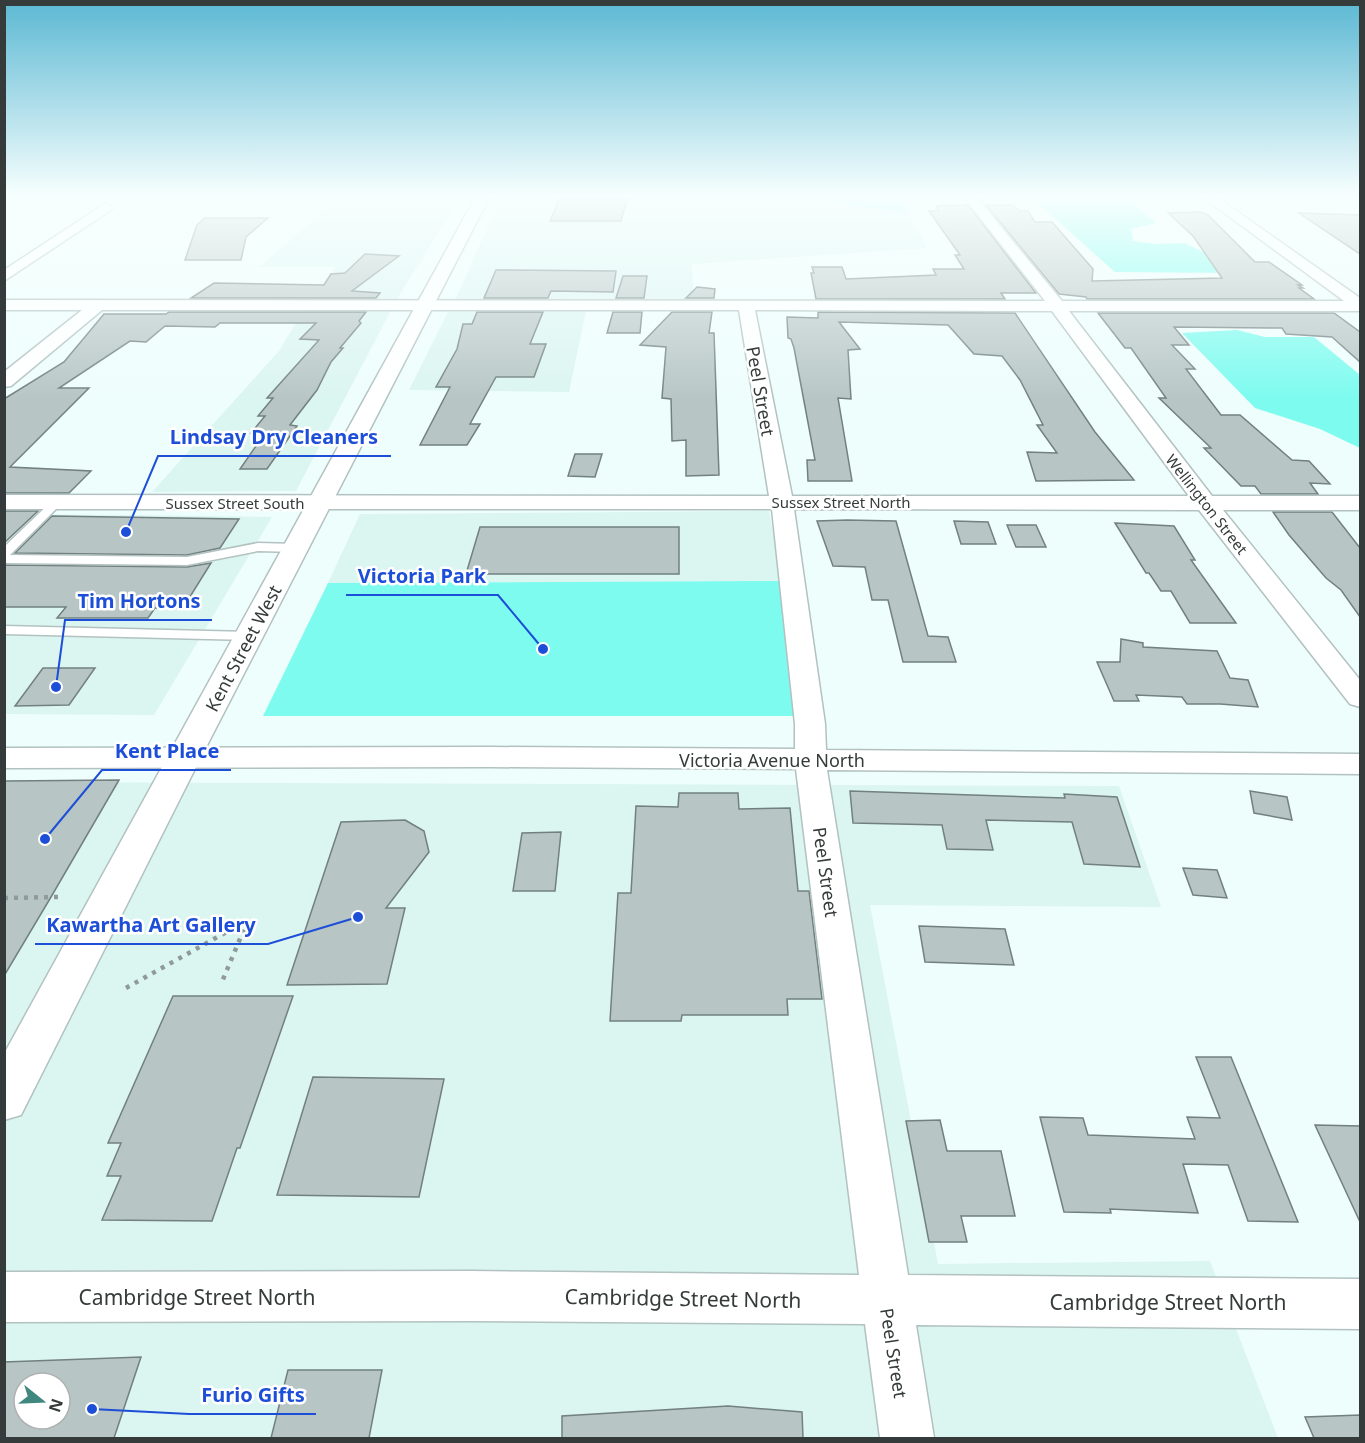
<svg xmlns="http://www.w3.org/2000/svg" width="1365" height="1443" viewBox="0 0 1365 1443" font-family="'Noto Sans',sans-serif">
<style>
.built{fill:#dbf5f1;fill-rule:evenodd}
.green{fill:#7dfbef}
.building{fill:#b7c6c4;stroke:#72817f;stroke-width:1.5;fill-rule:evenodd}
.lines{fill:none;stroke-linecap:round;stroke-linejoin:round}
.lane-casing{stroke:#b2c2c0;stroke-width:3}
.street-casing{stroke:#b2c2c0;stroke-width:3}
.secondary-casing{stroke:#b2c2c0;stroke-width:3}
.path{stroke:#909b99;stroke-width:4.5;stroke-dasharray:4 6;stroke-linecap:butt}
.lane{fill:#fff;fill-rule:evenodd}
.street{fill:#fff;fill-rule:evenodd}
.secondary{fill:#fff;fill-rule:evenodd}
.labels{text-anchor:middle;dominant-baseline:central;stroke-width:5;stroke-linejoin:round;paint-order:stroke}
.far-street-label{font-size:15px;fill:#353b3a;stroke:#fff}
.street-label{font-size:18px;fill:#353b3a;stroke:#fff}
.near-street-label{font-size:21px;fill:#353b3a;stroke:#fff}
.leader{fill:none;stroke:#1d4ed8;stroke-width:2}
.callout-dot{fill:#1d4ed8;stroke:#fff;stroke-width:2}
.callout-label{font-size:20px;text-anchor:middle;font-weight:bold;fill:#1d4ed8;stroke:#fff;stroke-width:5;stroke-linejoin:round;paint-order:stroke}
</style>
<rect width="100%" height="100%" fill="#eefefc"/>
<!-- built -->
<g class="built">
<polygon points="339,198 460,198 397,299 296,491 152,492 279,351 313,294 336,267 259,267"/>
<polygon points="501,198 798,198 908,212 927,248 692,264 693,300 455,300"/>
<polygon points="586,311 569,392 409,390 448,312"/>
<polygon points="769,511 782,581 328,583 360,514"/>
<polygon points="5,514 127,515 272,517 154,715 5,714"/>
<path d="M5 782 1119 786 1161 907 870 905 938 1264 1210 1261 1278 1438H5ZM24 1383H60V1419H24Z"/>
</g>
<!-- green -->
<g class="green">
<polygon points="798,198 902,198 908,212"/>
<polygon points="1032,198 1126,198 1156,223 1131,229 1133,241 1155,244 1184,243 1219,259 1238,273 1115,272"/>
<polygon points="1237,330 1265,337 1314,337 1360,375 1360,448 1320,429 1255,408 1182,333"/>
<polygon points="782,581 799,716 263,716 328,583"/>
</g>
<!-- building -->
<g class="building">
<polygon points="560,198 627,198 621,221 550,221"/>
<polygon points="968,205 1036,293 1001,293 1005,299 816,299 811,273 814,273 812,267 842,267 846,279 936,275 933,269 964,269 955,255 960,255 929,211 939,211 936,206"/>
<polygon points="986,205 1012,205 1020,211 1028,211 1035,222 1052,222 1093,269 1092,281 1222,278 1193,236 1168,213 1201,212 1208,215 1255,262 1269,262 1302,285 1298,285 1303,288 1299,288 1314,299 1087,299 1086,297 1059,294"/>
<polygon points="1299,213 1360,215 1360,254"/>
<polygon points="205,218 268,218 246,237 241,260 185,260 197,225"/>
<polygon points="365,254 399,256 352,291 380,293 376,298 191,298 214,283 324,285 331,274 345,273"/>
<polygon points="496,270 616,271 613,292 551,291 548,298 484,298"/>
<polygon points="623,276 647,276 644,298 616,298"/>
<polygon points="697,287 715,289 714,298 686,298"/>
<polygon points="169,312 366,312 359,321 361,323 340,348 343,348 331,362 317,390 290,425 297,426 267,469 240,469 265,433 251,433 265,416 258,416 273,398 267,398 319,340 300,339 316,323 220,323 215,327 165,326 146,342 130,341 59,388 89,388 10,467 91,471 69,493 4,493 4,399 64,362 104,314 166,314"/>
<polygon points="477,312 543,312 530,344 546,344 534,377 496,377 470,424 480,424 467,445 420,445 450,387 436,387 457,349 463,324 472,324"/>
<polygon points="613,312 642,312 640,333 607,333"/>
<polygon points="672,312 712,312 709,333 714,333 719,475 686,476 686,440 672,441 671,399 662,398 666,347 640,345"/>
<polygon points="818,312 1015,313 1095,432 1134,480 1036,481 1027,452 1057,453 1037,425 1043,425 1020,380 1002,356 974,354 948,325 839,322 860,349 848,350 851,399 838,398 852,481 808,481 807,460 815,460 794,348 791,339 788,338 787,317 818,318"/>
<polygon points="1098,313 1334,313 1360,332 1360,362 1332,337 1286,334 1282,328 1174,327 1189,345 1172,345 1195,369 1186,369 1221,415 1240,415 1292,460 1309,461 1330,484 1310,483 1318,494 1261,494 1255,486 1241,486 1204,448 1211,448 1159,398 1166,398 1131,348 1125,348"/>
<polygon points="575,454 602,454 595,477 568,476"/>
<polygon points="4,511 38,511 4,543"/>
<polygon points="1273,512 1332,512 1360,548 1360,617 1341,590 1326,578 1289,535"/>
<polygon points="52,516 239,519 220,548 187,555 15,553"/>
<polygon points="847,520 896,521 928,636 948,637 956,662 903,662 888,600 872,600 865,567 833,566 817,521"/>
<polygon points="954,521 988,522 996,544 961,544"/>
<polygon points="1115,523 1174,526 1195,560 1191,560 1236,623 1190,623 1171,591 1161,591 1149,573 1146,573"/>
<polygon points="1007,525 1036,525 1046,547 1016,547"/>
<polygon points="480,527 679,527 679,574 466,574"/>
<polygon points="211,563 183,608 155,608 148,618 57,618 66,607 4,607 4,565 187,567"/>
<polygon points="1121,639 1143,643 1143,647 1217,651 1230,678 1248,680 1258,707 1220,704 1187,704 1182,697 1136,695 1139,701 1114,701 1097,662 1120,662"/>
<polygon points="43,668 95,668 69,705 15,706"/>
<polygon points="119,780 51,897 4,976 4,781"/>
<polygon points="850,791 1065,798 1064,794 1117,797 1140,867 1084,864 1072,822 986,820 993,850 947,849 942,825 853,823"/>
<polygon points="1250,791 1287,797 1292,820 1254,813"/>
<polygon points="679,793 738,793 739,809 790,808 798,891 809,891 822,999 787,999 788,1015 682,1015 681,1021 610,1021 618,893 631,893 636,806 678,807"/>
<polygon points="405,820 424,831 429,852 386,908 405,908 387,984 287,985 341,822"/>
<polygon points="561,832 555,891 513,891 522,833"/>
<polygon points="1183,868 1217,870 1227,898 1193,895"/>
<polygon points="919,926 1005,929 1014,965 925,962"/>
<polygon points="173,996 293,996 240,1148 237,1148 212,1221 102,1220 121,1176 107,1176 121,1143 108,1143"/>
<polygon points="1196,1057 1231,1057 1298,1222 1248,1221 1228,1165 1183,1164 1198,1213 1110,1209 1111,1213 1064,1212 1040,1117 1083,1118 1088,1135 1195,1139 1187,1117 1220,1118"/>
<polygon points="313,1077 444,1079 419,1197 277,1195"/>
<polygon points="940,1120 947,1151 1001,1151 1015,1216 961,1216 967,1242 929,1242 906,1121"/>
<polygon points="1315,1125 1360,1126 1360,1222"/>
<path d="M141 1357 114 1438H4V1362ZM24 1383H60V1419H24Z"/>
<polygon points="288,1370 382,1370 369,1438 271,1438"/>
<polygon points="728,1406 802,1412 803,1438 562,1438 562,1416"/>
<polygon points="1360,1415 1360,1438 1314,1438 1305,1417"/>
</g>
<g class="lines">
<!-- lane casing -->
<g class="lane-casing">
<g id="lane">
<polygon points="57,499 63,502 10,555 187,557 258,543 296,544 302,548 296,552 258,551 187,565 4,563 4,547 53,500"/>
<polygon points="4,626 249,632 256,636 249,640 4,634"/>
</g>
</g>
<!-- street casing -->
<g class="street-casing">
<g id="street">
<path d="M965 198H977L1062 301H1344L1204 198H1218L1360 298V311H1069L1212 496H1360V510H1223L1360 680V707L1350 704 1199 510 794 509 825 724 826 750 1360 754V774L827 770 908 1275 1360 1279V1329L916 1325 934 1438H880L865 1324 470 1321 4 1322V1272L470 1271 859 1275 796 769 490 767 4 768V748L490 747 795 749V724L772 509H4V495L769 496 739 310H102L11 386 4 387V372L82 310H4V300L1045 301ZM755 310 1052 311 1189 496H792Z"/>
<polygon points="106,203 112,207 111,210 4,281 4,270"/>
</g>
</g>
<!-- secondary casing -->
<g class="secondary-casing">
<polygon id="secondary" points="475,198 489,198 201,757 21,1115 4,1120 4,1054"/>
</g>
<!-- path -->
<g class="path">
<polyline points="4,898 58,897"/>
<polyline points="126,988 248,920 221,984"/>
</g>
<!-- lane -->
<use href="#lane" class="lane"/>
<!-- street -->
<use href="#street" class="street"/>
<!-- secondary -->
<use href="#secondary" class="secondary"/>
</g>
<!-- sky -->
<linearGradient id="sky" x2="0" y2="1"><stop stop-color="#5bb8d3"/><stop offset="0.49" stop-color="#f7fffe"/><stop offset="1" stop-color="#f7fffe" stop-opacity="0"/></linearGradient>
<rect width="1365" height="400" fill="url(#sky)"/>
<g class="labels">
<!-- far-street labels -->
<g class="far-street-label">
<text x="841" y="502">Sussex Street North</text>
<text x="235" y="503">Sussex Street South</text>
<text transform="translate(1207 504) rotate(52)">Wellington Street</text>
</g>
<!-- street labels -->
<g class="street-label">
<text transform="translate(761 391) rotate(80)">Peel Street</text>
<text transform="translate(243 648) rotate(-62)">Kent Street West</text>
<text x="772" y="760">Victoria Avenue North</text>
<text transform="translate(826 872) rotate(82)">Peel Street</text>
<text transform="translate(894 1353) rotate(81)">Peel Street</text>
</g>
<!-- near-street labels -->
<g class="near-street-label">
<text x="197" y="1297">Cambridge Street North</text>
<text transform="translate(683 1298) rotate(1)">Cambridge Street North</text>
<text x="1168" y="1302">Cambridge Street North</text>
</g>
</g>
<!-- callouts -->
<path class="leader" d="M126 532L158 456H391M543 649L498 595H346M56 687L65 620H212M45 839L102 770H231M358 917L268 944H35M92 1409L189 1414H316"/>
<g class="callout-dot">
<circle cx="126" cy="532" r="6"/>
<circle cx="543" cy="649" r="6"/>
<circle cx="56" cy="687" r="6"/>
<circle cx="45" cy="839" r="6"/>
<circle cx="358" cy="917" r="6"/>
<circle cx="92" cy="1409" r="6"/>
</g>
<g class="callout-label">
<text x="274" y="444">Lindsay Dry Cleaners</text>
<text x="422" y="583">Victoria Park</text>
<text x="139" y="608">Tim Hortons</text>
<text x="167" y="758">Kent Place</text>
<text x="151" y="932">Kawartha Art Gallery</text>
<text x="253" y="1402">Furio Gifts</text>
</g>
<!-- border -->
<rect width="1365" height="1443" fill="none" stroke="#353b3a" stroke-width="12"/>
<!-- north arrow -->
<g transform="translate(42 1401) rotate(108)"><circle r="28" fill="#ffffff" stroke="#aeb1b0" stroke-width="1.5"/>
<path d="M0-4.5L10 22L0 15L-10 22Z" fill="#408780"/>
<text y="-9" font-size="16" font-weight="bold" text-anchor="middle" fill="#353b3a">N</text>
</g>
</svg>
